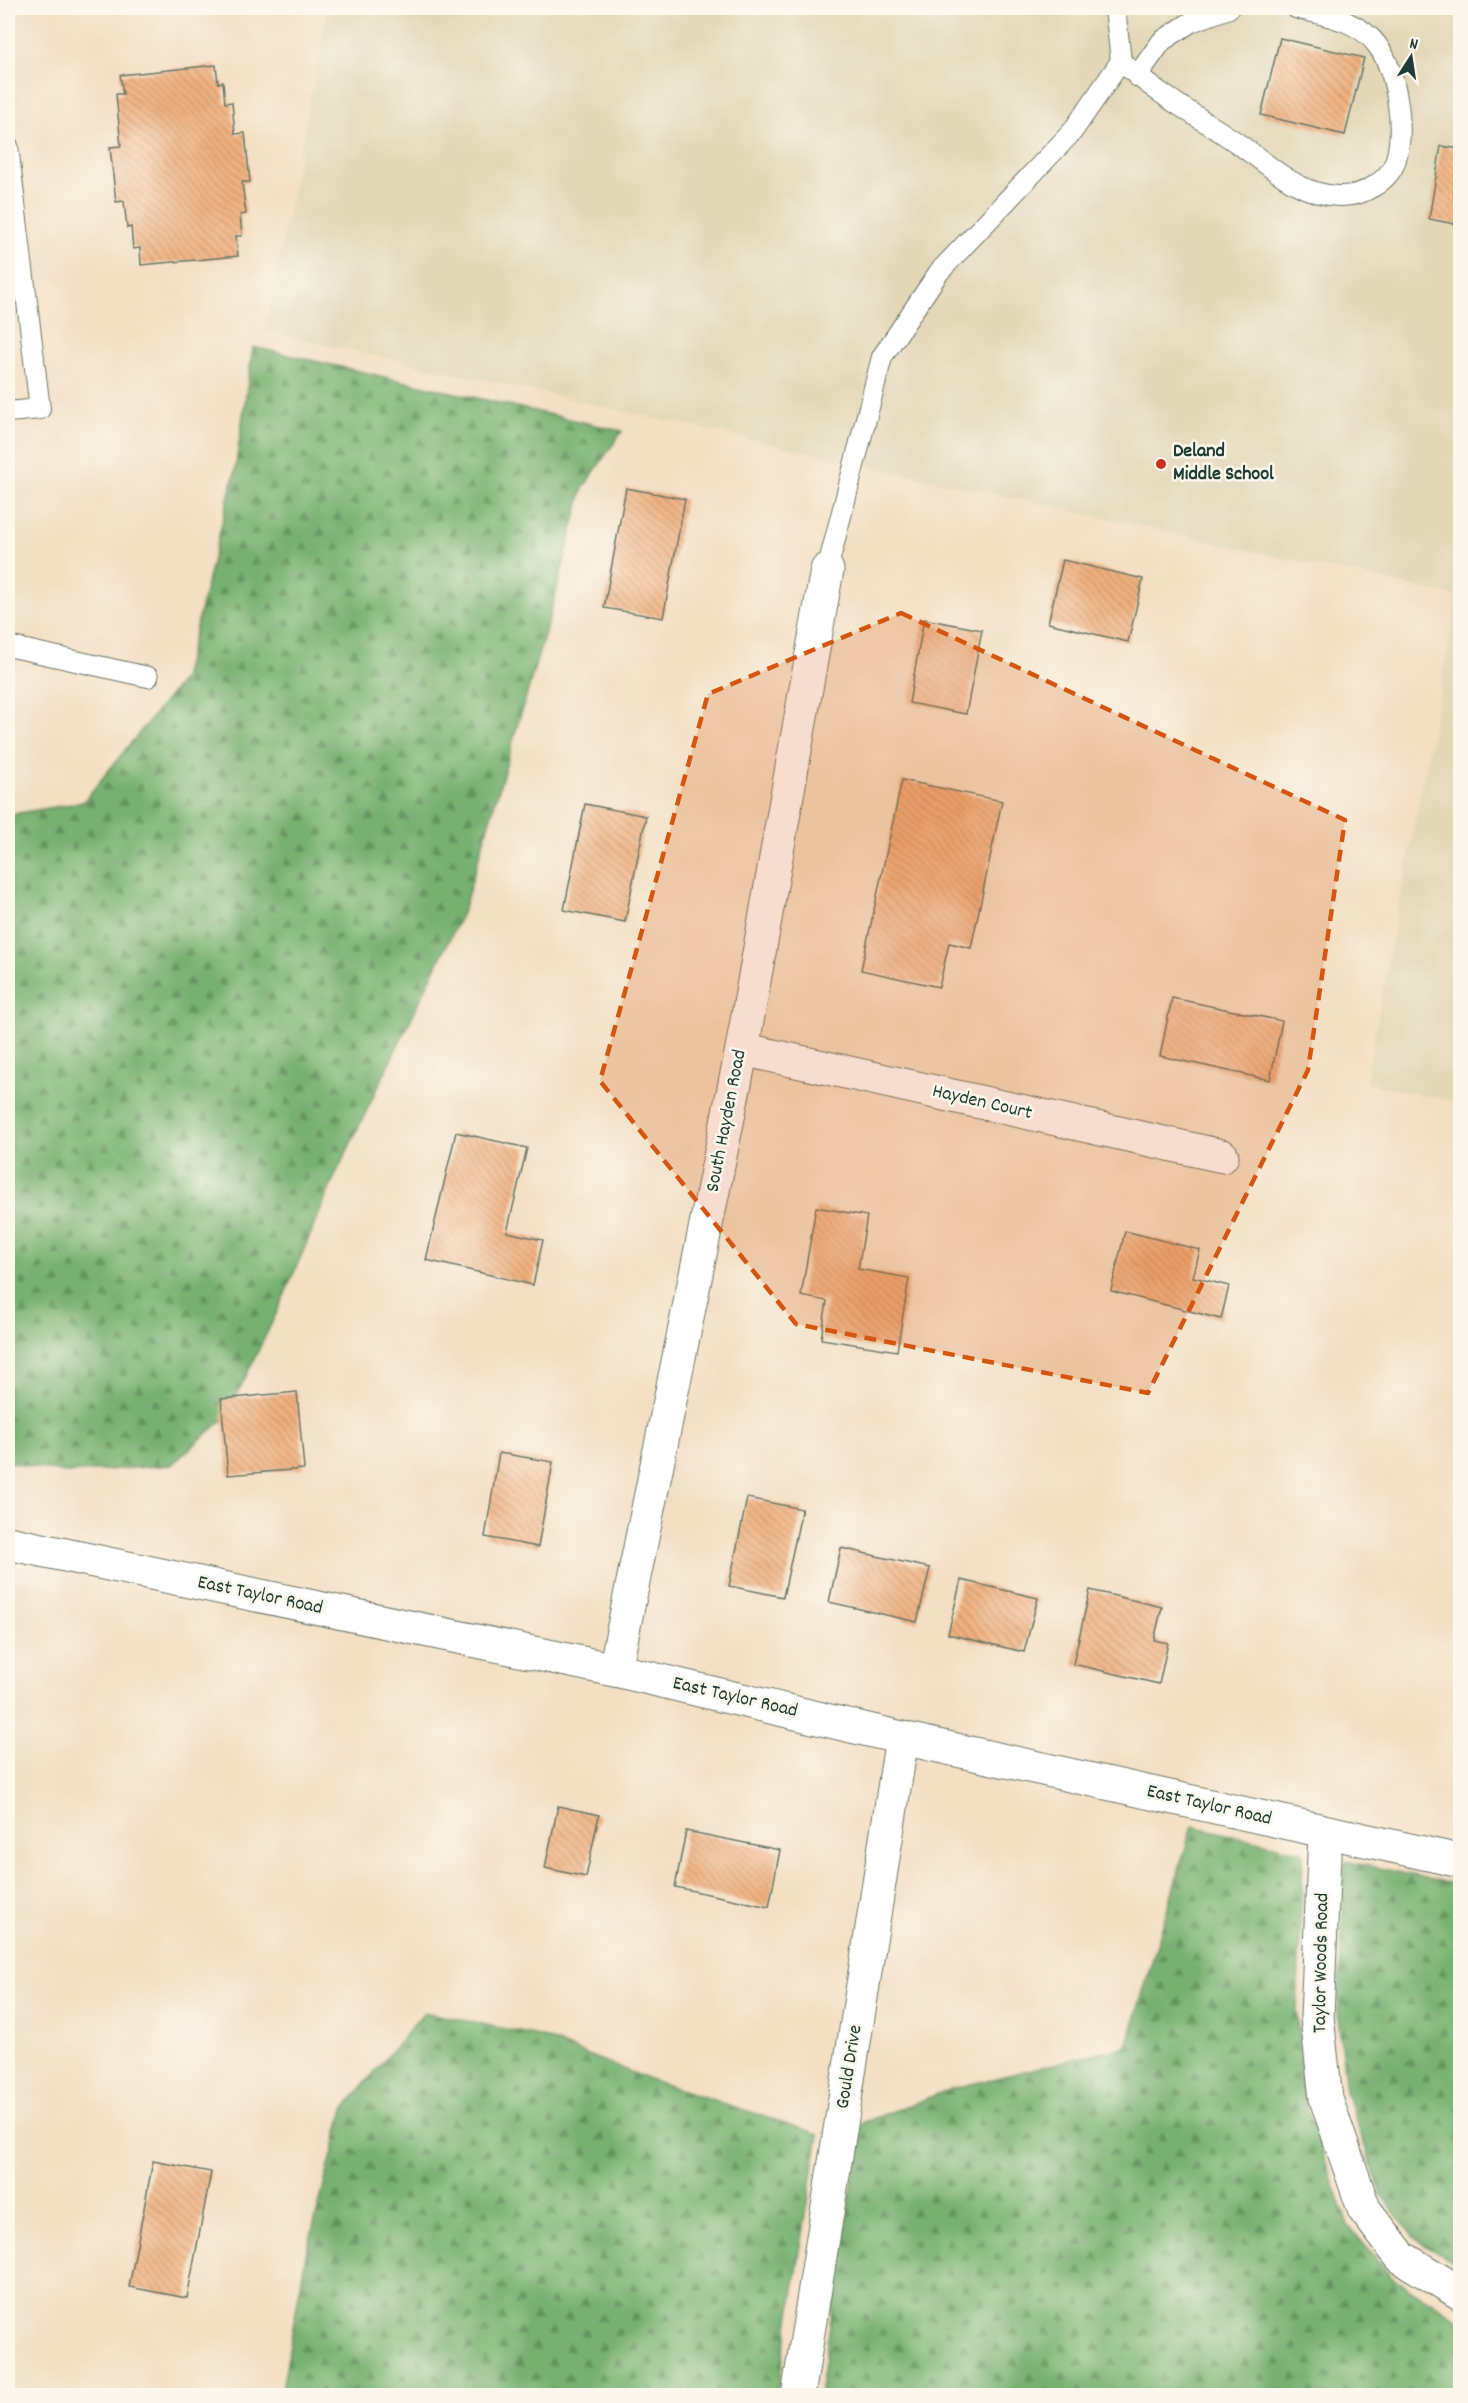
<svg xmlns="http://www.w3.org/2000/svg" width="1468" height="2403" viewBox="0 0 1468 2403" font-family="Dekko,sans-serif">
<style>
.built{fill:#e2d7b7}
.forest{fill:url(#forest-firs);stroke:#4b7752;stroke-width:1.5}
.building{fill:url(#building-back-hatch)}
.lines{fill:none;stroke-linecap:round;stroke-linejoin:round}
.lane-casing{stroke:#697666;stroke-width:22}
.street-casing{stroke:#697666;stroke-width:35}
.secondary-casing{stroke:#697666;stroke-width:35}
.lane{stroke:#fff;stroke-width:20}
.street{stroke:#fff;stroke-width:33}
.secondary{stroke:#fff;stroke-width:33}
.marked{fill:#d45610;fill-opacity:0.2;stroke:#d45610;stroke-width:4.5;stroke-dasharray:12 8;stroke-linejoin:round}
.poi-dot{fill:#c8321e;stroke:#fbf7ec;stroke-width:2}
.labels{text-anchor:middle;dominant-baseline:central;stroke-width:5;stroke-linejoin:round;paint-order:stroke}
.poi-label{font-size:20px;font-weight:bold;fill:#1f3d34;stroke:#fbf7ec;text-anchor:start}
.street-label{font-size:20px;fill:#1f3d34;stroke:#fbf7ec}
</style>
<defs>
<pattern id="forest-firs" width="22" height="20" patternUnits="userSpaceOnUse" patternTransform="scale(1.5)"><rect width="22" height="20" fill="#77b16f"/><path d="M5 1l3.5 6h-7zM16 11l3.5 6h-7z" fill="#61915c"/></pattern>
<pattern id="building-back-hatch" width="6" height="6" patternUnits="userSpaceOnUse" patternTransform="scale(1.5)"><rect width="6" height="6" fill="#f1b17f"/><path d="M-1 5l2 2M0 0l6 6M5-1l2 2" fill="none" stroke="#c39169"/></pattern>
</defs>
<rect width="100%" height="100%" fill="#fbf7ec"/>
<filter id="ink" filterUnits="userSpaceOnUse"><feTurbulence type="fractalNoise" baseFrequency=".0167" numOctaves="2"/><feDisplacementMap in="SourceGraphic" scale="12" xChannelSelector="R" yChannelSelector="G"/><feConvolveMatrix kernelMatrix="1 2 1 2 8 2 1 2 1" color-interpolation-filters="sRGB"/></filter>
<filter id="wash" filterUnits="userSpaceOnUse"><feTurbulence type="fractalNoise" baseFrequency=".008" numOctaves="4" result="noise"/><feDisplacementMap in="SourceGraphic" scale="24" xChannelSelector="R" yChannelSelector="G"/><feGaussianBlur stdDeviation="1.35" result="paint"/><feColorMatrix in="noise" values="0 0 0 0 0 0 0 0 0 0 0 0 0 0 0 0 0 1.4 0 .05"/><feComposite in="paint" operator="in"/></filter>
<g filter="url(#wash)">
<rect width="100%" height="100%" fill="#f3dfc3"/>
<!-- built -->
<polygon class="built" points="328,8 1460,8 1460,1103 1365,1083 1458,597 265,331"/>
<!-- forest -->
<g class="forest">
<polygon points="253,347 622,431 583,488 550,615 463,911 336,1174 278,1310 226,1417 171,1465 66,1473 8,1462 8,815 83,802 183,679 235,471"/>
<polygon points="1192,1826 1303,1852 1297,2017 1305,2103 1348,2225 1391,2277 1460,2320 1460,2395 819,2395 862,2123 951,2089 1127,2046"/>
<polygon points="1345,1861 1460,1885 1460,2265 1415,2238 1382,2195 1346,2092 1338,2015"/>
<polygon points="424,2012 539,2036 651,2080 819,2134 777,2395 281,2395 306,2255 344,2109"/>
</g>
<g id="blocks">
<!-- building -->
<g class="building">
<polygon points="1280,38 1364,58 1345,135 1261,115"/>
<polygon points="216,65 218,83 223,82 225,103 232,102 235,134 245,133 250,182 242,182 246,214 240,215 242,236 236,236 238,256 141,265 140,248 133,249 131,227 127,228 124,201 116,202 110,147 121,146 116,94 123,94 120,75"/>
<polygon points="1441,146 1460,149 1460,225 1429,219"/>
<polygon points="626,488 685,499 663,618 604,608"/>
<polygon points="1063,560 1143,579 1128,642 1048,623"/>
<polygon points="924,619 982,630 966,714 909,703"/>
<polygon points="902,780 1002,801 971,948 949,943 939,987 861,970"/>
<polygon points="585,804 646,816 625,922 564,910"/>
<polygon points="1172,998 1282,1021 1270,1080 1160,1056"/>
<polygon points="456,1132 527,1148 507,1232 543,1240 533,1285 426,1260"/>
<polygon points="816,1207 867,1216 858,1269 909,1278 897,1351 821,1339 827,1301 801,1296"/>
<polygon points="1125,1231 1200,1250 1193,1277 1229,1286 1221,1319 1111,1291"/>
<polygon points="297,1392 304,1469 228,1475 221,1399"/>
<polygon points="499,1453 553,1462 538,1547 485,1537"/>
<polygon points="747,1498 802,1509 783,1597 729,1586"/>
<polygon points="841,1548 930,1568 917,1622 829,1602"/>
<polygon points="961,1580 1038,1598 1024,1652 948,1634"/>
<polygon points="1090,1590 1162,1607 1154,1640 1168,1643 1159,1684 1073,1664"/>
<polygon points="558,1806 599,1815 586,1877 545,1868"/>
<polygon points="686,1831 780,1850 769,1907 675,1887"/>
<polygon points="153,2161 211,2172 187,2298 129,2287"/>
</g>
</g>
</g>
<g filter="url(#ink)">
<use href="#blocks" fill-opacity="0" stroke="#697666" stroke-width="1.5"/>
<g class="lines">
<!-- lane casing -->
<g class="lane-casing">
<g id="lane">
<path d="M1121 61C1157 95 1200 117 1240 145 1271 166 1298 195 1339 196 1361 197 1390 182 1396 159 1405 128 1397 71 1377 45 1359 20 1324 15 1296 8"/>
<polyline points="1137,76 1162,41 1191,22 1229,8"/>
<polyline points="8,146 40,409 8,412"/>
<polyline points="827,570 882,357 939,272 1072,132 1121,61 1115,8"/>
<polyline points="8,646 148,677"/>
</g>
</g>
<!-- street casing -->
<g class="street-casing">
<g id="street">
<polyline points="742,1049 1222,1156"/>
<polyline points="615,1670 742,1049 827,570"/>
<polyline points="1325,1833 1317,2017 1326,2099 1364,2209 1401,2257 1460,2293"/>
<polyline points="798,2396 902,1738"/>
</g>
</g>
<!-- secondary casing -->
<g class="secondary-casing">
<polyline id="secondary" points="8,1543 615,1670 902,1738 1460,1861"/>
</g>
<!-- lane -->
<use href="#lane" class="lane"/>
<!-- street -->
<use href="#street" class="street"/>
<!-- secondary -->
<use href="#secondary" class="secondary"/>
</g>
</g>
<!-- marked area -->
<path class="marked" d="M901 613 1345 820 1308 1070 1148 1393 796 1324 600 1081 708 694Z"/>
<!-- markers -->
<circle class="poi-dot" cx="1161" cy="464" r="6"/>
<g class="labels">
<!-- poi labels -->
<g class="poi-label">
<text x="1173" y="452">Deland<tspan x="1173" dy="23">Middle School</tspan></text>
</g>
<!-- street labels -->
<g class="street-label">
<text transform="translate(982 1103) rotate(13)">Hayden Court</text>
<text transform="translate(727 1121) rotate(-79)">South Hayden Road</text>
<text transform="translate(260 1596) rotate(12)">East Taylor Road</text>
<text transform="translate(735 1698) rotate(13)">East Taylor Road</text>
<text transform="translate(1209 1806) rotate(13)">East Taylor Road</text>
<text transform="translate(1322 1963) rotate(-89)">Taylor Woods Road</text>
<text transform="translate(850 2067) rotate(-81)">Gould Drive</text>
</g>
</g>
<!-- margin -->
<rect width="1468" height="2403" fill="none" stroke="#fbf7ec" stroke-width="30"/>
<!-- north arrow -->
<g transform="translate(1411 57) rotate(12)" stroke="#fbf7ec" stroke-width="4.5" paint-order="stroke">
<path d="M0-4.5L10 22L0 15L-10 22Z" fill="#1f3d34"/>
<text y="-9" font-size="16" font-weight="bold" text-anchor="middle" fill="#1f3d34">N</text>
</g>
</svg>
